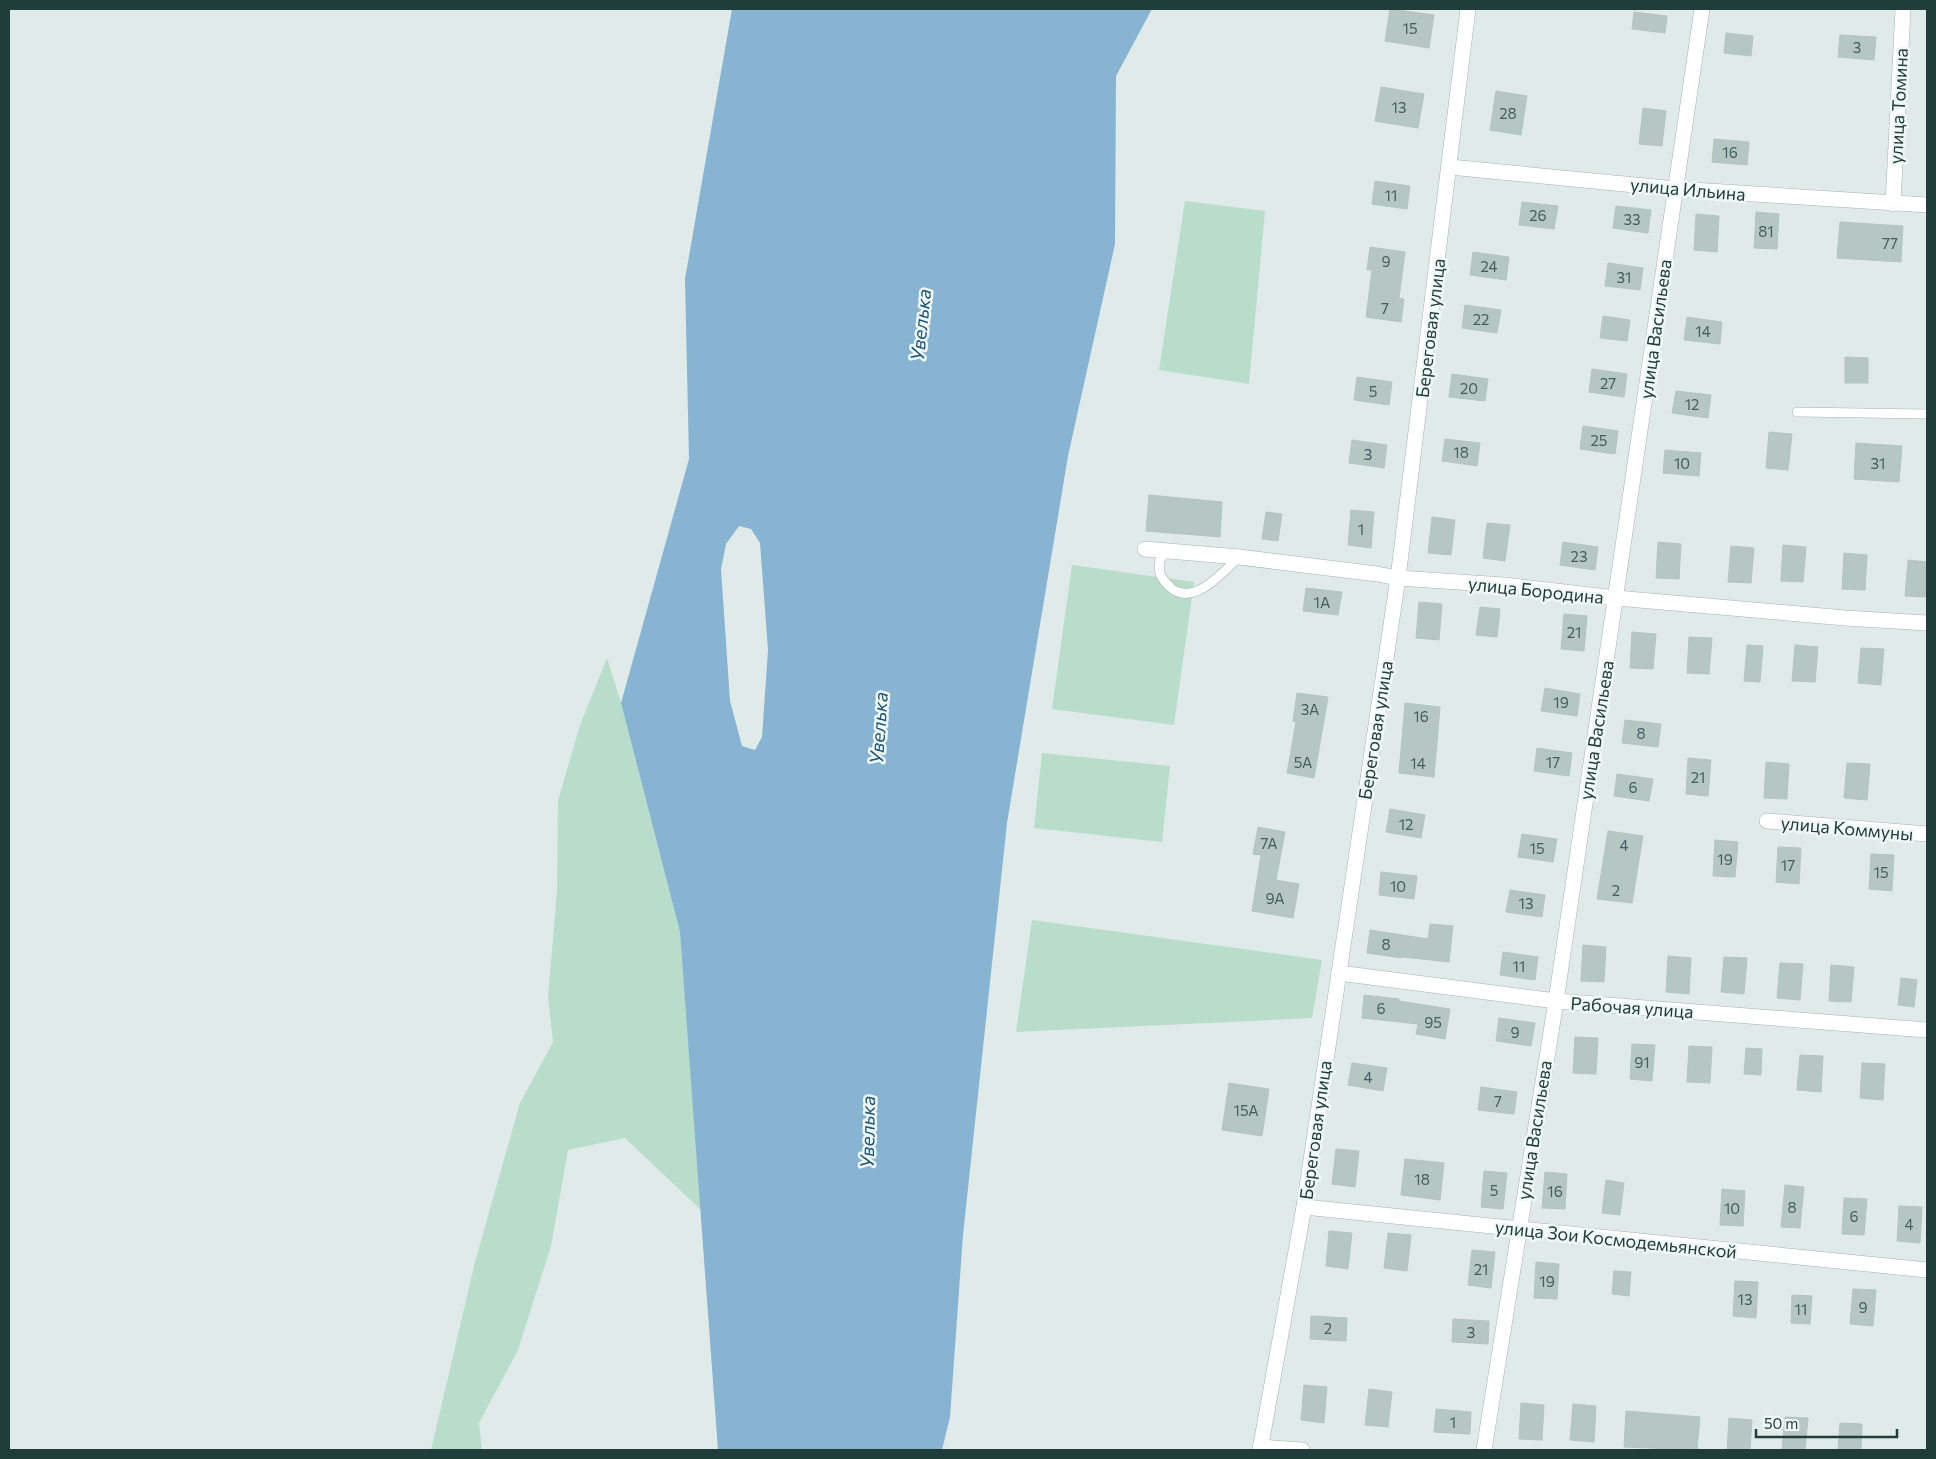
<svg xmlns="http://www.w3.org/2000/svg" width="1936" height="1459" viewBox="0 0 1936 1459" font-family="Commissioner,sans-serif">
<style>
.green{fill:#b8ddcb}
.water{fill:#86b4d2;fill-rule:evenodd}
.building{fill:#b5c6c3;stroke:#b2c5c2}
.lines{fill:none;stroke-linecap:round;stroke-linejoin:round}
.service-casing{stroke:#a3b3b1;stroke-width:10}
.minor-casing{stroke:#a3b3b1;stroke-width:16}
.service{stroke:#fff;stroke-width:9}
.minor{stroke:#fff;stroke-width:15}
.labels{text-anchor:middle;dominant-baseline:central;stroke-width:5;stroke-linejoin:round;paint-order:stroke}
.number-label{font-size:15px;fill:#455e5d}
.street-label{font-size:18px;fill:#203c3b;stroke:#f0f8f6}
.water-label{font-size:19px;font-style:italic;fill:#195279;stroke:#f0f8f6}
</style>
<rect width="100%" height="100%" fill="#e0ebe9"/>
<!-- green -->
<g class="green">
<polygon points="1185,201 1265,211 1249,384 1159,370"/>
<polygon points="1072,565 1194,582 1174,725 1052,709"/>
<polygon points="607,658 621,703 680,932 702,1211 625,1138 568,1150 551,1246 518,1350 479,1423 482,1450 431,1450 475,1262 520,1103 553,1042 548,997 557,891 558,801 580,725"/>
<polygon points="1042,753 1170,766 1162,842 1034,828"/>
<polygon points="1032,920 1322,960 1312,1018 1016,1032"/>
</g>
<!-- water -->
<path class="water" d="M732 9H1152L1116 76 1115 244 1068 456 1007 823 963 1235 950 1417 942 1450H718L680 932 621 703 689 459 685 279ZM739 526 751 529 760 543 768 650 762 737 755 750 742 746 730 701 721 569 726 544Z"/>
<!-- building -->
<g class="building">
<polygon points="1390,9 1434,15 1429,48 1385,41"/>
<polygon points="1634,12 1667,16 1665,33 1632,29"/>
<polygon points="1726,33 1753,36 1751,56 1724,53"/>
<polygon points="1840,35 1876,37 1874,60 1838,57"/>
<polygon points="1381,87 1424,94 1418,128 1375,121"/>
<polygon points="1496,91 1527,96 1521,135 1490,130"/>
<polygon points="1643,108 1666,111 1662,146 1639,144"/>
<polygon points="1714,139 1749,142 1747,165 1712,162"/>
<polygon points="1375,181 1410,186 1407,209 1372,204"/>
<polygon points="1522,202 1558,206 1554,229 1519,225"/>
<polygon points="1616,206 1651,210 1648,233 1613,228"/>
<polygon points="1756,212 1779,214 1777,249 1754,248"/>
<polygon points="1696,214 1719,216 1717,252 1694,250"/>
<polygon points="1840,222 1903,226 1901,262 1837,258"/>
<polygon points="1370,247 1405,252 1399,298 1404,299 1401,322 1366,317 1372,270 1367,270"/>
<polygon points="1473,252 1509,257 1506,280 1470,275"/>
<polygon points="1608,263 1643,268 1640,290 1605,286"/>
<polygon points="1465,305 1501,310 1497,333 1462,328"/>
<polygon points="1603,316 1630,320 1627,341 1600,338"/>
<polygon points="1687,317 1722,322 1720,344 1684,340"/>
<polygon points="1845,357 1868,358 1868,383 1845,383"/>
<polygon points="1592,369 1627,374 1624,397 1589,392"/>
<polygon points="1452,374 1488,379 1485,401 1449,397"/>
<polygon points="1357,377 1392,382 1389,405 1354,400"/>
<polygon points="1676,391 1711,395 1708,418 1672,413"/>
<polygon points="1583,426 1618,431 1615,454 1580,449"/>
<polygon points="1769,432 1792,434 1788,470 1766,468"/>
<polygon points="1445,439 1480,443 1477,466 1442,461"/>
<polygon points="1352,440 1387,445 1384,468 1349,463"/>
<polygon points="1856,443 1902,446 1899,482 1854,479"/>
<polygon points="1665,450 1701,453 1699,476 1663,473"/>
<polygon points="1149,495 1222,502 1220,537 1146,531"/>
<polygon points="1351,510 1374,512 1371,548 1348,545"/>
<polygon points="1266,512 1282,514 1278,541 1262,539"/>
<polygon points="1432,517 1455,520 1451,555 1428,553"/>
<polygon points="1487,523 1510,525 1505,561 1483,558"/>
<polygon points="1563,542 1598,547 1595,570 1560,565"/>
<polygon points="1658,542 1681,544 1679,579 1656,578"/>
<polygon points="1783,545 1806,547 1803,582 1781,581"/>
<polygon points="1731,546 1754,548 1751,583 1728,582"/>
<polygon points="1844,553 1867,555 1865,590 1842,589"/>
<polygon points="1908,560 1927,562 1927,597 1905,596"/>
<polygon points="1306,588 1342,592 1338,615 1303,611"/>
<polygon points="1419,602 1442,604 1439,640 1416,638"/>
<polygon points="1480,607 1500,609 1497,637 1476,635"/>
<polygon points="1564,614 1587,616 1584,651 1561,649"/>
<polygon points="1632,632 1656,634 1653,669 1630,668"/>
<polygon points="1689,637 1712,638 1709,674 1687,673"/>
<polygon points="1747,645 1763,646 1760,682 1744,681"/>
<polygon points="1795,645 1818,647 1815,682 1792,681"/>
<polygon points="1861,648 1884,649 1881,685 1858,683"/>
<polygon points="1545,688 1580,694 1577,716 1541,711"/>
<polygon points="1297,693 1328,697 1314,778 1287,773 1296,722 1293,721"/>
<polygon points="1405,703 1440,707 1434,777 1399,773"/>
<polygon points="1625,720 1661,724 1658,747 1622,743"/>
<polygon points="1537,748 1572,753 1569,776 1534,771"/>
<polygon points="1688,758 1711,760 1708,796 1686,794"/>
<polygon points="1766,762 1789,764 1787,799 1764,798"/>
<polygon points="1847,763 1870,764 1867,800 1844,798"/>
<polygon points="1617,774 1653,779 1649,801 1614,796"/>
<polygon points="1390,809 1425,815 1421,838 1386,832"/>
<polygon points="1258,827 1285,832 1276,880 1299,884 1293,918 1252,911 1261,855 1253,854"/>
<polygon points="1608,831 1643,836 1632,903 1597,899"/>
<polygon points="1522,834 1557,839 1553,862 1518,857"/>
<polygon points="1715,840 1738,842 1735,877 1713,876"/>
<polygon points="1778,847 1801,848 1799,884 1776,882"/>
<polygon points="1871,854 1894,855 1892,891 1869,889"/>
<polygon points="1381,872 1417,876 1414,899 1379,895"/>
<polygon points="1510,890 1545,895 1542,917 1506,912"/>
<polygon points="1430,924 1453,926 1449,962 1403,957 1402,958 1367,953 1370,930 1428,939"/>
<polygon points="1583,945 1606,947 1604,982 1581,981"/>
<polygon points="1503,952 1538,957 1535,980 1500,975"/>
<polygon points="1668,956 1691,958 1689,994 1666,992"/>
<polygon points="1724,957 1747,958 1744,994 1721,992"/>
<polygon points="1780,963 1803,964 1800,1000 1777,998"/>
<polygon points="1831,965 1854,967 1851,1002 1829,1001"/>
<polygon points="1901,978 1917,980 1914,1007 1898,1005"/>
<polygon points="1364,995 1399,999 1399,1001 1450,1009 1445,1039 1416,1034 1418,1024 1362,1018"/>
<polygon points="1499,1018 1535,1023 1531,1046 1496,1041"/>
<polygon points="1575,1037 1598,1038 1596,1074 1573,1073"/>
<polygon points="1632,1044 1655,1045 1652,1081 1630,1079"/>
<polygon points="1689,1046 1712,1047 1710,1083 1687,1082"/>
<polygon points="1746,1048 1762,1049 1761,1075 1744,1074"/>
<polygon points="1800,1055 1823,1056 1821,1092 1797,1090"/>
<polygon points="1352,1063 1387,1068 1383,1091 1348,1085"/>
<polygon points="1862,1063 1885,1064 1883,1100 1860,1098"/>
<polygon points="1229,1083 1269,1089 1262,1136 1222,1130"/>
<polygon points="1481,1087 1517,1092 1514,1114 1478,1110"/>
<polygon points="1336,1149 1359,1151 1355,1187 1332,1184"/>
<polygon points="1405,1159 1444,1163 1440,1200 1401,1195"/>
<polygon points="1484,1171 1507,1173 1503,1209 1481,1207"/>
<polygon points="1545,1172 1567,1174 1565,1209 1542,1208"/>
<polygon points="1606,1180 1624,1183 1620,1215 1602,1213"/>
<polygon points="1785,1185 1804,1187 1800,1228 1781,1227"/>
<polygon points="1722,1189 1745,1191 1743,1226 1720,1225"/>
<polygon points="1844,1198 1867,1199 1864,1235 1842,1234"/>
<polygon points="1899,1206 1922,1207 1920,1243 1897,1241"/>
<polygon points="1329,1231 1352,1233 1348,1269 1326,1266"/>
<polygon points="1388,1233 1411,1235 1407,1271 1384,1268"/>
<polygon points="1472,1250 1495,1252 1491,1288 1468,1285"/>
<polygon points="1536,1262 1559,1264 1557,1299 1534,1298"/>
<polygon points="1614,1271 1631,1272 1629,1296 1612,1294"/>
<polygon points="1735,1281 1758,1282 1756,1318 1733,1316"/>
<polygon points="1853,1289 1876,1290 1873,1326 1850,1324"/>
<polygon points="1792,1295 1812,1296 1810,1324 1791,1323"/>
<polygon points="1311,1316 1347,1318 1346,1341 1310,1339"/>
<polygon points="1453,1319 1489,1321 1488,1344 1452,1342"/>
<polygon points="1304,1385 1327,1387 1324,1423 1301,1420"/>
<polygon points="1369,1389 1392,1392 1388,1427 1365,1425"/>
<polygon points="1521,1403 1544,1405 1542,1440 1519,1439"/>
<polygon points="1573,1404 1596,1406 1594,1442 1570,1440"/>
<polygon points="1436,1409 1471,1412 1470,1434 1434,1432"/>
<polygon points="1626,1411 1700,1417 1697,1450 1624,1447"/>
<polygon points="1785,1417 1808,1418 1805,1450 1782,1450"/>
<polygon points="1729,1418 1752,1420 1750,1450 1727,1450"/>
<polygon points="1840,1423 1862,1424 1861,1450 1838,1450"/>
</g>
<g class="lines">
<!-- service casing -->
<g class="service-casing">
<g id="service">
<polyline points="1797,412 1927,414"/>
<path d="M1169 550 1160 559C1158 574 1160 577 1170 587 1193 608 1223 572 1239 557"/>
</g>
</g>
<!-- minor casing -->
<g class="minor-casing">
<g id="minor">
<polyline points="1450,167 1676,189 1927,205"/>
<polyline points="1893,204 1903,9"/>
<polyline points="1145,549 1239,557 1377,574 1398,578 1504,585 1616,598 1845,618 1927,623"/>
<polyline points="1767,821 1927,834"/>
<polyline points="1339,973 1556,1001 1927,1030"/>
<polyline points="1304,1207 1927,1270"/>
<polyline points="1260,1447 1302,1450"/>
<polyline points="1260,1450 1304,1207 1398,578 1468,9"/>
<polyline points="1484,1450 1556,1001 1702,9"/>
</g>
</g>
<!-- service -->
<use href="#service" class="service"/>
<!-- minor -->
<use href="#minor" class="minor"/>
</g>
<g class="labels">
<!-- number labels -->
<g class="number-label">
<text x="1410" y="28">15</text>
<text x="1857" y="47">3</text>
<text x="1399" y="107">13</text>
<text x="1508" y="113">28</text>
<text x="1730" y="152">16</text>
<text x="1391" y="195">11</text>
<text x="1538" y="215">26</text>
<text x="1632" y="219">33</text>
<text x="1766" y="231">81</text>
<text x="1890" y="243">77</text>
<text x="1386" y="261">9</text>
<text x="1489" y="266">24</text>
<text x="1624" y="277">31</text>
<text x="1385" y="308">7</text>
<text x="1481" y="319">22</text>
<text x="1703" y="331">14</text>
<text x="1608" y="383">27</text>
<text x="1469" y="388">20</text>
<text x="1373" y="391">5</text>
<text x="1692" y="404">12</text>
<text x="1599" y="440">25</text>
<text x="1461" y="452">18</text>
<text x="1368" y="454">3</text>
<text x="1682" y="463">10</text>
<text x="1878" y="463">31</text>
<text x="1361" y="529">1</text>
<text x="1579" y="556">23</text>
<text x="1322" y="602">1А</text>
<text x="1574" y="632">21</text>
<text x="1561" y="702">19</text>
<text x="1310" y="709">3А</text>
<text x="1421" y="716">16</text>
<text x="1641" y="733">8</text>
<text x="1303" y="762">5А</text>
<text x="1553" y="762">17</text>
<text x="1418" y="763">14</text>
<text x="1698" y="777">21</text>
<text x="1633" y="787">6</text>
<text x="1406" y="824">12</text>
<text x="1269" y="843">7А</text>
<text x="1624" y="845">4</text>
<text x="1537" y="848">15</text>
<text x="1725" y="859">19</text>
<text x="1788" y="865">17</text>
<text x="1881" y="872">15</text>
<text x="1398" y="886">10</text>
<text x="1616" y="890">2</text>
<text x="1275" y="898">9А</text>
<text x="1526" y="903">13</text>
<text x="1386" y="944">8</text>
<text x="1519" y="966">11</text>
<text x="1381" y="1008">6</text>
<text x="1433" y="1022">95</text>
<text x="1515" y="1032">9</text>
<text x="1642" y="1062">91</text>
<text x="1368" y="1077">4</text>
<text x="1498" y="1101">7</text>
<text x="1246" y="1110">15А</text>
<text x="1422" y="1179">18</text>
<text x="1494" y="1190">5</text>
<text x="1555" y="1191">16</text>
<text x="1792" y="1207">8</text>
<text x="1732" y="1208">10</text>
<text x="1854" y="1216">6</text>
<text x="1909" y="1224">4</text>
<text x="1481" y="1269">21</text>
<text x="1547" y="1281">19</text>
<text x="1745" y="1299">13</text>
<text x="1863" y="1307">9</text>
<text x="1801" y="1309">11</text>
<text x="1328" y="1328">2</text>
<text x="1471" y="1332">3</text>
<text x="1453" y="1422">1</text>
</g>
<!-- street labels -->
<g class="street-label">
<text transform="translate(1898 106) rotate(-87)">улица Томина</text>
<text transform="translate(1688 189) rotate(5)">улица Ильина</text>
<text transform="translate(1430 328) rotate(-83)">Береговая улица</text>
<text transform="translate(1655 329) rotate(-82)">улица Васильева</text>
<text transform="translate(1536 590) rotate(6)">улица Бородина</text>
<text transform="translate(1375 730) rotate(-81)">Береговая улица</text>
<text transform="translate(1596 730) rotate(-81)">улица Васильева</text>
<text transform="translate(1847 828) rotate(5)">улица Коммуны</text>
<text transform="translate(1632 1007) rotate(4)">Рабочая улица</text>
<text transform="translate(1315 1130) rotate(-82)">Береговая улица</text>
<text transform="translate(1534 1130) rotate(-81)">улица Васильева</text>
<text transform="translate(1616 1239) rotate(6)">улица Зои Космодемьянской</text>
</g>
<!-- water labels -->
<g class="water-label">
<text transform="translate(920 325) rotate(-84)">Увелька</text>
<text transform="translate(878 728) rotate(-86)">Увелька</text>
<text transform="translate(867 1132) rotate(-89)">Увелька</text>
</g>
</g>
<!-- border -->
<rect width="1936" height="1459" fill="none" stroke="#203c3b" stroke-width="20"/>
<!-- scale -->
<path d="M1756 1429v8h141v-8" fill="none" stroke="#203c3b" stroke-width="2.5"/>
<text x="1764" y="1429" font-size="15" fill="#203c3b" stroke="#f0f8f6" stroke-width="4" paint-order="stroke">50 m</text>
</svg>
